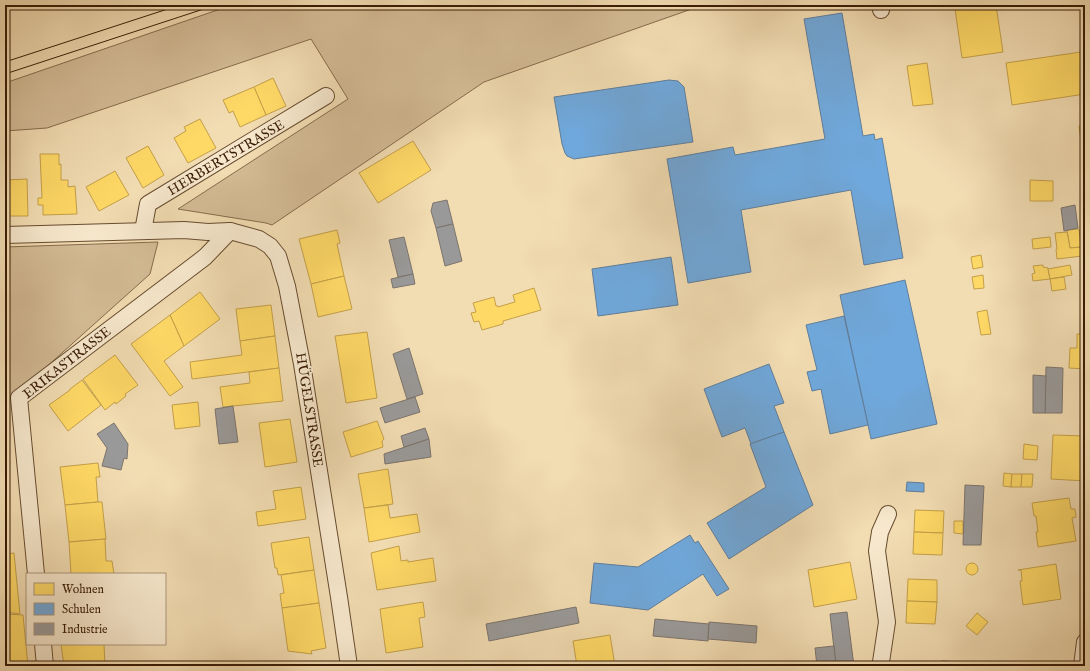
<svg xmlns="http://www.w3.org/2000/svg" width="1090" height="671" viewBox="0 0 1090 671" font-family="'IM FELL English',serif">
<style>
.green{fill:#d3bb95;stroke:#866c4d}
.homes{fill:#ffd966;stroke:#c4a049}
.schools{fill:#6fa8dc;stroke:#5f7e9c}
.industry{fill:#999;stroke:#7c746d}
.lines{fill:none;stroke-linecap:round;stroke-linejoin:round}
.street-casing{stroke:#674c30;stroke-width:18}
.street{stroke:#f7e8cd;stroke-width:16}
.tram{stroke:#391c05;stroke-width:1}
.labels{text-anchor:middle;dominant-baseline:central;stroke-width:4;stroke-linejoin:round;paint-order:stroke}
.street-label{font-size:14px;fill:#391c05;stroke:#f7e8cd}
</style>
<rect width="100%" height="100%" fill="#f2dcb2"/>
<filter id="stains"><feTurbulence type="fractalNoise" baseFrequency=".005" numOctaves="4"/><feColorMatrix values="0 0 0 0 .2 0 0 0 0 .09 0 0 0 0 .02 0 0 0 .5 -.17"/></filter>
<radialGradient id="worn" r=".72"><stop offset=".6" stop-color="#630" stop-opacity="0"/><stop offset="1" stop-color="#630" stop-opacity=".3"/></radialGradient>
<!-- green -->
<g class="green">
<polygon points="232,5 703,5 484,82 272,225 266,223 178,209 348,99 311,39 47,128 5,131 5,83"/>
<polygon points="158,242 150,274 5,404 5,247"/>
</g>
<!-- homes -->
<g class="homes">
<polygon points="980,5 996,5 1003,52 962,58 955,9"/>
<polygon points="1081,52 1085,81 1085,94 1012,105 1006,63"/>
<polygon points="927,63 933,104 913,106 907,66"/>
<polygon points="273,78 286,106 266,115 254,87"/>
<polygon points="254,87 266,115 240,127 233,111 229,113 223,100"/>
<polygon points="200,119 216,148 188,163 174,138 186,131 184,127"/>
<polygon points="1085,125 1085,155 1083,155 1079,126"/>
<polygon points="413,141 431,170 378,203 359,173"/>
<polygon points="148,146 164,175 143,188 126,158"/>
<polygon points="40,154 59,154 59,165 61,164 61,180 68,180 68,187 75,186 77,214 43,215 43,205 38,205 38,198 42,198"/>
<polygon points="115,171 129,195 99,211 86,187"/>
<polygon points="27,179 28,216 5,216 5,180"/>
<polygon points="1030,180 1053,181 1053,201 1030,201"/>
<polygon points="1079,229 1081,247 1070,248 1067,230"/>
<polygon points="337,230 340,243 337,244 344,276 311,284 299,239"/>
<polygon points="1067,232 1070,248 1081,247 1082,256 1057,259 1056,249 1057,249 1055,233"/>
<polygon points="1050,237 1051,247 1033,249 1032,239"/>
<polygon points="981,255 983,267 973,269 971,257"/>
<polygon points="1043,265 1043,267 1048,268 1050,279 1033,281 1032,274 1035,273 1033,266"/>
<polygon points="1070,265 1072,275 1050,279 1048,269"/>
<polygon points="983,275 984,288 974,289 972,277"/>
<polygon points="344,276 352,309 318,317 311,284"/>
<polygon points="1064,277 1066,289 1052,291 1050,279"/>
<polygon points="534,288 541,310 503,321 503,324 482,330 479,321 474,322 471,313 476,312 473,303 494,297 496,306 498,306 498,307 515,302 513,295"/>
<polygon points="200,292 220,319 184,346 170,315"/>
<polygon points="271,305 275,336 240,341 236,309"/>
<polygon points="987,310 991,334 981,335 977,312"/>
<polygon points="170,315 184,346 164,361 183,387 170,396 131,344"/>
<polygon points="367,332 377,398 346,403 335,336"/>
<polygon points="1077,334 1085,334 1085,369 1069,368 1070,348 1077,348"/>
<polygon points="275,336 279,368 192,379 190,362 242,355 240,341"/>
<polygon points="115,355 138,385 125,394 126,396 116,404 115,402 105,410 83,379"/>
<polygon points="279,368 283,401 223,407 220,387 250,383 249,372"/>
<polygon points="82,380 101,405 68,431 49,405 70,390 70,389"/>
<polygon points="198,402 200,426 175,429 172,405"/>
<polygon points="290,419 297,462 265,467 259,423"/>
<polygon points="377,421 384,439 382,441 383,447 351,457 343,432"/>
<polygon points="1053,435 1085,436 1085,481 1051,479"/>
<polygon points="1024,444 1038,446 1037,460 1023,459"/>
<polygon points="98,463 100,477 96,477 98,502 65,505 60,467"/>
<polygon points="388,469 393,504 364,508 358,474"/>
<polygon points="1004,473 1012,474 1011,487 1003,486"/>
<polygon points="1012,474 1022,474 1021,487 1011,487"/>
<polygon points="1022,474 1033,474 1032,487 1021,487"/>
<polygon points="301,487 306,519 258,526 256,512 276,509 273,491"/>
<polygon points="1069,498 1071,509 1075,509 1076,517 1072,518 1076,541 1038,547 1036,532 1038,532 1036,516 1034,516 1032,503"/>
<polygon points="98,502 102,502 106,539 69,542 65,505"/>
<polygon points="388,505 390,518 417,514 420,532 369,542 364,508"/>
<polygon points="915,510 944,511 943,533 914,532"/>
<polygon points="954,521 963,521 963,534 954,533"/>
<polygon points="914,532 943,533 942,555 913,554"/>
<polygon points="309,537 314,570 278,575 277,568 275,568 271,543"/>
<polygon points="105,539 106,561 112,561 114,574 71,574 69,542"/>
<polygon points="399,546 401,561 408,560 408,562 433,558 436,581 377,590 371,553"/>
<polygon points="14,553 20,614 5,612 5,554"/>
<polygon points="850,562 857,599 814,607 808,570"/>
<circle cx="972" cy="569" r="6"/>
<polygon points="1056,564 1061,599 1023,605 1020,581 1022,581 1021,570 1018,570"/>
<polygon points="314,570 319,603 282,608 280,594 284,593 281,575"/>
<polygon points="908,579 937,580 937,602 907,601"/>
<polygon points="907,601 937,602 935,624 906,623"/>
<polygon points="423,602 425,617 419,618 423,647 386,653 380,609"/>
<polygon points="319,603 326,648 311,651 312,654 288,651 282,608"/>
<polygon points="977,613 988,622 977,635 966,626"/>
<polygon points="5,614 23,615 28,666 5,666"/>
<polygon points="610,635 615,666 577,666 573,641"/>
<polygon points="61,644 104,644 105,666 64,666"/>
</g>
<!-- schools -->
<g class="schools">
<polygon points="842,13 863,136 874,134 875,140 882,138 903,258 864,265 851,190 741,210 751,272 688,283 667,159 733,147 735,155 825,139 804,19"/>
<polygon points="669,80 678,81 684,87 693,142 574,159 567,156 565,153 562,144 554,97"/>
<polygon points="671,257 678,305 598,316 592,269"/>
<polygon points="905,280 937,424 871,439 840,295"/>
<polygon points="844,316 868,425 830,434 821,389 812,391 807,372 817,370 806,325"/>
<polygon points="769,364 784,403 774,406 784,432 751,444 745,428 722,437 704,389"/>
<polygon points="784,432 813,505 729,559 707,523 766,487 750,444"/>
<polygon points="907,482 924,483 924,492 906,491"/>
<polygon points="690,535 695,543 698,541 729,589 717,596 703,574 648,610 590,603 594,563 638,567"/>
</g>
<!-- industry -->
<g class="industry">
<polygon points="447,200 453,224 436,228 431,211 433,203"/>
<polygon points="1075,205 1078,228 1064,231 1061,208"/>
<polygon points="453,224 462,261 445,266 436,228"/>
<polygon points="404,237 413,274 398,277 389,240"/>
<polygon points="413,274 415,284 393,288 391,279"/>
<polygon points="409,348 423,394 407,399 393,354"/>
<polygon points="1046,367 1063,368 1062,413 1045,413"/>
<polygon points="1033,375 1046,376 1045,413 1033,413"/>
<polygon points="415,397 420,412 385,423 380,408"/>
<polygon points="233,406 238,442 219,444 215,409"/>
<polygon points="114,423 128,444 127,459 124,458 121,470 102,466 107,448 97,434"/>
<polygon points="425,428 429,439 404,447 401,436"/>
<polygon points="429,439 431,457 385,464 384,454"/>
<polygon points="965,485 984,486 981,545 963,545"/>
<polygon points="576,607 579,623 489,641 486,624"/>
<polygon points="847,612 854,666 836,666 830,614"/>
<polygon points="655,619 709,624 708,641 653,636"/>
<polygon points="709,622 757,626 756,643 708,639"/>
<polygon points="834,646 836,666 817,666 815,648"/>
<polygon points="942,661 1043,666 942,666"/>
</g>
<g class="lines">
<!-- street casing -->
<g class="street-casing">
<g id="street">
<polyline points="880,5 881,10"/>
<polyline points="143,231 148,204 326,96"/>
<polyline points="5,235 184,230 208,232 230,231 259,239 270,246 278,256 287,286 302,364 339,597 349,666"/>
<polyline points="36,574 19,398 205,257 230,231"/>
<polyline points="43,644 45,666"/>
<polyline points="882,666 881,662 887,622 877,551 880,532 888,514"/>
<polyline points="1082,666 1085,642"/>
</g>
</g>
<!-- street -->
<use href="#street" class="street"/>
<!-- tram -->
<g class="tram">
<polyline points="5,62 180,5"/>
<polyline points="5,74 216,5"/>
</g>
</g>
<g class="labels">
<!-- street labels -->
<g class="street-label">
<text transform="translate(226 158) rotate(-31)">HERBERTSTRASSE</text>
<text transform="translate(67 363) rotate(-38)">ERIKASTRASSE</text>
<text transform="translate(309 410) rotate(81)">HÜGELSTRASSE</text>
</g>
</g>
<!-- margin -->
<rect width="1090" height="671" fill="none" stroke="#f2dcb2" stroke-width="20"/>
<rect x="6" y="6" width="1078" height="659" fill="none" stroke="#391c05" stroke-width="2"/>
<rect x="10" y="10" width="1070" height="651" fill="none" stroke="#391c05"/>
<!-- legend -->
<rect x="26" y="573" width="140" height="72" fill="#f7e8cd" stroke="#ab967d"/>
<rect x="34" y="583" width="20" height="12" fill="#ffd966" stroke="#ab967d"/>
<text x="62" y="593" font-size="12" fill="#391c05">Wohnen</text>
<rect x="34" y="603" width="20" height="12" fill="#6fa8dc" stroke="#ab967d"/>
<text x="62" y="613" font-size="12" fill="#391c05">Schulen</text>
<rect x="34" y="623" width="20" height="12" fill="#999999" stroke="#ab967d"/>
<text x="62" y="633" font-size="12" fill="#391c05">Industrie</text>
<rect width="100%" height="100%" filter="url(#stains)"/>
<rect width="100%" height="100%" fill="url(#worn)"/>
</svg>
